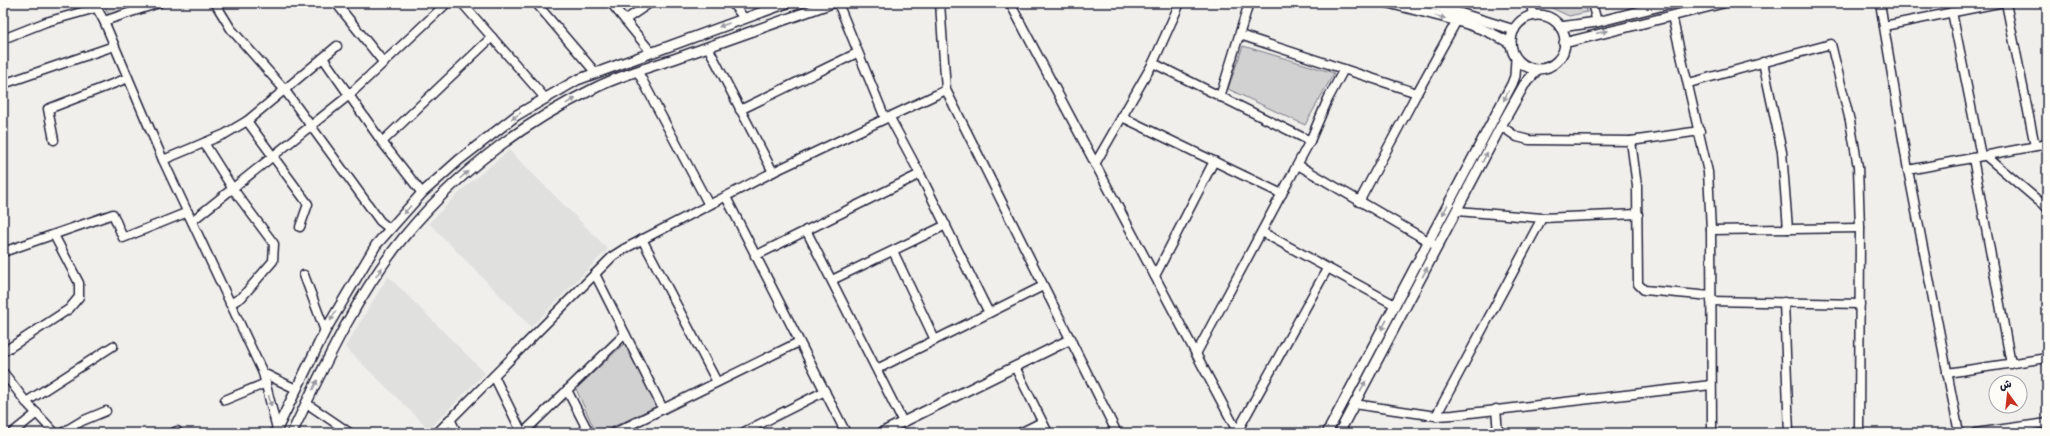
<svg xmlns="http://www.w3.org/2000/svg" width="2050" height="436" viewBox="0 0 2050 436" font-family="Itim,'Playpen Sans Arabic',sans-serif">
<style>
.built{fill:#e0e0df}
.green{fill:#d2d1d1;stroke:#7a7a86}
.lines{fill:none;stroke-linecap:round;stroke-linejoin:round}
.minor-casing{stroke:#22223b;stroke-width:11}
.tertiary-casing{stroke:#22223b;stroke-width:12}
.minor{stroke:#fdfcf7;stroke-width:8}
.tertiary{stroke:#fdfcf7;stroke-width:9}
.oneway{fill:#9a9aa2}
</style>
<rect width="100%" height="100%" fill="#f0efec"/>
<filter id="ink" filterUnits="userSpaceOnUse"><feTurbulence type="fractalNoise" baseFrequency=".025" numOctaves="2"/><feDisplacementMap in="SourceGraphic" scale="8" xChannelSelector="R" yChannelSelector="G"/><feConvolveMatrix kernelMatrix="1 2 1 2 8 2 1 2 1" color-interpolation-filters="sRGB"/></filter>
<g filter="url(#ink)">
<!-- built -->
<g class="built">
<polygon points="509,150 608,249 531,327 429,223 465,187"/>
<polygon points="388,276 485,373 429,429 345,347"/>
</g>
<!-- green -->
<g class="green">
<polygon points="103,3 145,3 109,15"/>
<polygon points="1541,3 1585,3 1587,12 1569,16"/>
<polygon points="1243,46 1334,73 1305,125 1228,89"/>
<polygon points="626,342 657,406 600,433 596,433 576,389"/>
</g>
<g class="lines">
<!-- minor casing -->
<g class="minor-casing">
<g id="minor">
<polyline points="94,3 104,21 163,160 263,373 277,429"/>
<polyline points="215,3 231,29 284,89 380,221 390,229"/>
<polyline points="336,3 384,63"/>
<polyline points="462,3 545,98"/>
<polyline points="536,3 595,72"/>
<polyline points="611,3 651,52"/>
<polyline points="732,3 744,18"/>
<polyline points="838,3 885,118"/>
<polyline points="940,3 946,90 1117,433"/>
<polyline points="1010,3 1238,433"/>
<polyline points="1531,3 1533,16"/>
<polyline points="1592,3 1597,22"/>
<polyline points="1880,3 1908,170 1959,433"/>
<polyline points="2006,3 2035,146"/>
<polyline points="1952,12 1981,156"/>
<polyline points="1672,16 1708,172 1711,230 1712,433"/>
<polyline points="625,20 650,3"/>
<polyline points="104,21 159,3"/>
<polyline points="1884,26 1999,3"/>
<polyline points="1240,35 1417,93 1456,22"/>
<polyline points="3,39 46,22 96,8"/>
<polyline points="708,47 773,172"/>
<polyline points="323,58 382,142 422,193"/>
<polyline points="1763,62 1782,152 1788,229"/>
<polyline points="1153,63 1310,141"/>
<polyline points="638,72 709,205"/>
<polyline points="1689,83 1831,44 1850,121 1858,167 1860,228 1859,433"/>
<polyline points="3,84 114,46"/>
<polyline points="1220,97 1249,3"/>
<polyline points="740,110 857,53"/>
<polyline points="889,116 920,174 989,313"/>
<polyline points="1122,117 1282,194"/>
<polyline points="247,121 308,204 300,227"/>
<polyline points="1501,126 1517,137 1529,140 1631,141 1700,131"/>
<polyline points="54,140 48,109 128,78"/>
<polyline points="1631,141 1637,186 1638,284 1644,290 1711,296"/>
<polyline points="382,142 492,37"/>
<polyline points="204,143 233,189 274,244 273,261 242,297 230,304"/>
<polyline points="1986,156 2047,208"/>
<polyline points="1973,158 2011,364"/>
<polyline points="163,160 225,134 247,121 337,46"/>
<polyline points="1095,164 1153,63 1180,3"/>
<polyline points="1298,165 1433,244"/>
<polyline points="1908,170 2047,144"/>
<polyline points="726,197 846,433"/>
<polyline points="1359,202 1417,93"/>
<polyline points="1457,211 1542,218 1638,214"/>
<polyline points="192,221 348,96 447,3"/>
<polyline points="806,230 903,422"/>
<polyline points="1711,230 1860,228"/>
<polyline points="1262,232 1395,305"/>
<polyline points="642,239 717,382"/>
<polyline points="893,251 935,340"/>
<polyline points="3,252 113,214 123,238 188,212"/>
<polyline points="755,256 920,174"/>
<polyline points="595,274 663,409"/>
<polyline points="304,275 325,331"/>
<polyline points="1155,276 1214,161"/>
<polyline points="832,280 946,225"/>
<polyline points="1711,301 1860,304"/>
<polyline points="1784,302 1789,433"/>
<polyline points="3,352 69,309 79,297 79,283 54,235"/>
<polyline points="1196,354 1310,141 1328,99 1344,69"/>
<polyline points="1015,367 1048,433"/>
<polyline points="877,369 1043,286"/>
<polyline points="3,372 26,402 55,433"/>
<polyline points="263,373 296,389"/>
<polyline points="1947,373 2047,358"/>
<polyline points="494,376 522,433"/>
<polyline points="567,390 589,433"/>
<polyline points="225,400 266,383"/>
<polyline points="26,402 113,346"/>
<polyline points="306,403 350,433"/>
<polyline points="1354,404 1436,416 1453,415 1711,385"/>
<polyline points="1496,409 1498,433"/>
<polyline points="1436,416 1542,218"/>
<polyline points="450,419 457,433"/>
<polyline points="1237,432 1327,269"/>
<polyline points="12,433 37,413"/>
<polyline points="62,433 82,421 106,411"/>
<polyline points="173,433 177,431"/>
<polyline points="437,433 595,274 613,256 624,249 773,172 946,90"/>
<polyline points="523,433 625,334"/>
<polyline points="614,433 799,342"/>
<polyline points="742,433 825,391"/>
<polyline points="1020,433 1042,422"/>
<polyline points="1849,433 1859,432"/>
<polyline points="1975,433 2047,423"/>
</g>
</g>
<!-- tertiary casing -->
<g class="tertiary-casing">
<g id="tertiary">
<path d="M1389 3C1428 14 1478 22 1511 44"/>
<polyline points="1427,3 1514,30"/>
<circle cx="1538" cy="42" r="27"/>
<polyline points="1560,27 1597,22 1672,3"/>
<polyline points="1564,43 1723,3"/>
<polyline points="275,433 325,331 376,245 422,193 459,160 517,115 577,80 787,3"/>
<path d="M292 433C324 366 356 296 403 238 455 174 520 125 593 89 618 76 647 68 674 59 727 40 779 22 832 3"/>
<polyline points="881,433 1071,339"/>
<polyline points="1327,433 1512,84 1515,76 1516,59"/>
<polyline points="1339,433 1501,126 1524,85 1538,69"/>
</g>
</g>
<!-- minor -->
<use href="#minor" class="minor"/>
<!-- tertiary -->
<use href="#tertiary" class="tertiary"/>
</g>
<!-- one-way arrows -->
<defs><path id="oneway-solid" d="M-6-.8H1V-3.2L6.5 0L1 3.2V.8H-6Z"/></defs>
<g class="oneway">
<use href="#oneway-solid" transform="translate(1440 17) rotate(16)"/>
<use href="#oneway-solid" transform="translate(724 25) rotate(160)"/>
<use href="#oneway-solid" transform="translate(1602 32) rotate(-13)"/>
<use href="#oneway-solid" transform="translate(1506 96) rotate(117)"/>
<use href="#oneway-solid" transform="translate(571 101) rotate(-28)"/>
<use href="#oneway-solid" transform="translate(516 116) rotate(146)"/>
<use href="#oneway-solid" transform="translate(1485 157) rotate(-63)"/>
<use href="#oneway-solid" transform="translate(464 175) rotate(-42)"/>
<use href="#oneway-solid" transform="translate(407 210) rotate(132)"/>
<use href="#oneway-solid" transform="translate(1445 210) rotate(118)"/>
<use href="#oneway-solid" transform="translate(379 272) rotate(-56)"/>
<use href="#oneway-solid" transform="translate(1425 272) rotate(-62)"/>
<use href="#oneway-solid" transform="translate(333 316) rotate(119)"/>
<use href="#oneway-solid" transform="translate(1384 325) rotate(119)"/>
<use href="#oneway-solid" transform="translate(315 385) rotate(-64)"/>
<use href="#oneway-solid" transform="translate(1363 386) rotate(-62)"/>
<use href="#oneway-solid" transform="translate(270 401) rotate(76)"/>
</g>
</g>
<!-- margin -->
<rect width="2050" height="436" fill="none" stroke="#fdfcf7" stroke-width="16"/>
<rect x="8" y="8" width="2034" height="420" fill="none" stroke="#22223b" stroke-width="1.5" filter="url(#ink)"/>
<!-- north arrow -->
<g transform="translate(2008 394) rotate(345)"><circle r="19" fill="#fdfcf7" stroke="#a5a5ac"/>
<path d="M0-3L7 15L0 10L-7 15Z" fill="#c8321e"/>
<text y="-6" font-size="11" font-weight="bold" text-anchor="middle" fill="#22223b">ش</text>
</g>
</svg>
